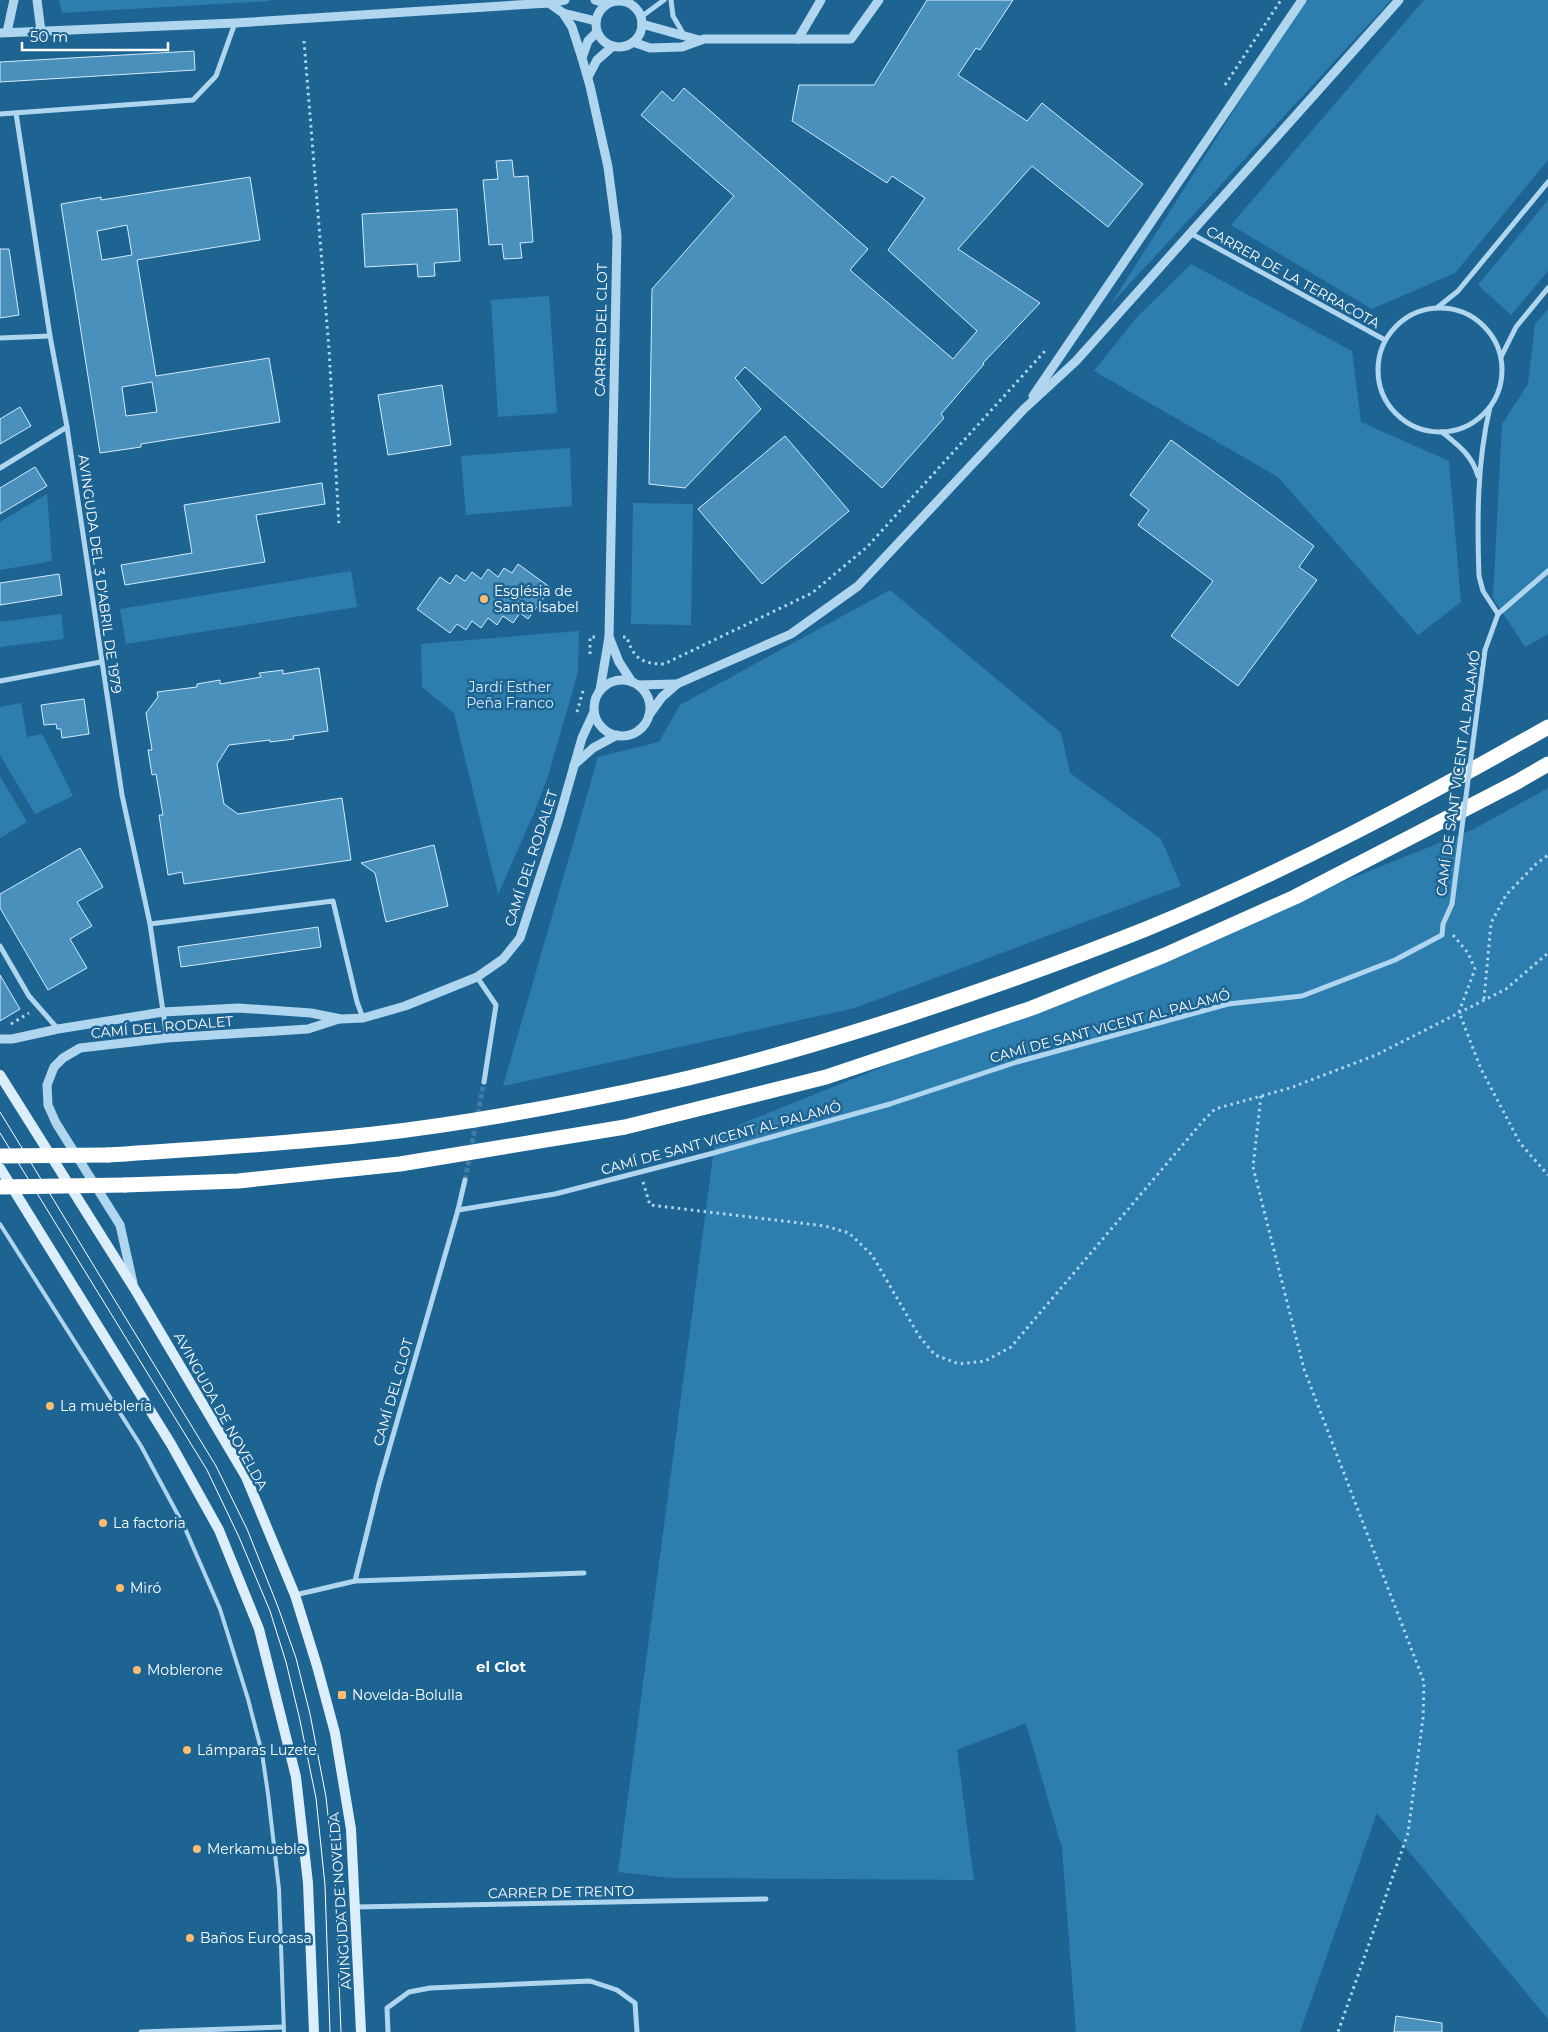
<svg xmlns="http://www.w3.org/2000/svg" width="1548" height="2032" viewBox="0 0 1548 2032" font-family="Montserrat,sans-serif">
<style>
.green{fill:#2d7eaf}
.building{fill:#4a90bc;stroke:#d5ecfa;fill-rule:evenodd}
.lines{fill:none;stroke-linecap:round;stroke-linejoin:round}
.minor-tunnel{stroke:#3f7ba3;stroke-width:5;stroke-dasharray:5 2.5;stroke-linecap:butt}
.path{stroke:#afd6ee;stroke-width:3;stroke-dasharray:2.5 4;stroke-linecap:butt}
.service{stroke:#afd6ee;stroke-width:4}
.minor{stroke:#afd6ee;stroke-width:5}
.tertiary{stroke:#afd6ee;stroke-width:9}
.secondary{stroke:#dceefa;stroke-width:10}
.motorway{stroke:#fff;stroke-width:15}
.tram{stroke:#fff;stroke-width:1}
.minor-bridge{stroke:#afd6ee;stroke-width:5}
.motorway-bridge{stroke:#fff;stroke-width:15}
.poi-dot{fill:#febc6e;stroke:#1d6493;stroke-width:2}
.labels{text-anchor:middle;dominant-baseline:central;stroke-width:5;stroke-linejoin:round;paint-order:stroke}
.street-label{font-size:14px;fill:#fff;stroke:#1d6493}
.poi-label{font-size:14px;fill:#fff;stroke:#1d6493;text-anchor:start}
.park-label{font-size:14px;fill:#d5ecfa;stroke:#1d6493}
.neighbourhood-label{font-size:15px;font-weight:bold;fill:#fff;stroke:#1d6493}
</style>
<rect width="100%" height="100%" fill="#1d6493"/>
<!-- green -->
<g class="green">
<polygon points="59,0 270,0 270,1 62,13"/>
<polygon points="1304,0 1391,0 1111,304"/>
<polygon points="1424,0 1548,0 1548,160 1455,273 1372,309 1231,225"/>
<polygon points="1548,200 1548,271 1511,315 1478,285"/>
<polygon points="1191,264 1352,351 1361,422 1449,461 1461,602 1418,635 1278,477 1094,371 1136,318"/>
<polygon points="549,296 557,413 498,417 491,300"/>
<polygon points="1548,309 1548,634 1525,647 1493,598 1502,424 1528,384 1535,324"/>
<polygon points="570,448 572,506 466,515 461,456"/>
<polygon points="47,494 52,561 0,570 0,522"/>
<polygon points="633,503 693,504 691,625 631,624"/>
<polygon points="351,571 357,607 126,644 120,609"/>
<polygon points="890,590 1061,733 1070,773 1161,839 1181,886 855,1008 503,1086 598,757 659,742 680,705"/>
<polygon points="61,614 64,639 0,647 0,622"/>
<polygon points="579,631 578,672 548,776 535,811 498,894 454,713 422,687 421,644"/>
<polygon points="21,703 27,737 42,734 73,796 35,814 0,755 0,707"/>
<polygon points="0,776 27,822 0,838"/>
<polygon points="1548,788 1548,2019 1377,1813 1300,2032 1076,2032 1062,1848 1026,1723 957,1750 974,1880 671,1878 618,1872 716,1134 1474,829"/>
</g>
<!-- building -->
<g class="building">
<polygon points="927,0 1013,0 980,50 976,48 958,75 1027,121 1042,103 1143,184 1108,227 1032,166 958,249 1040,303 983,363 984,364 941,414 944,418 882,488 745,367 735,378 761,409 685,488 649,484 652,289 734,196 641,115 662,91 673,101 684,88 868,249 850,270 953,359 977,331 888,250 925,198 892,176 887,183 792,121 799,85 874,85"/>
<polygon points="194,51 195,70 0,82 0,62"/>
<polygon points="512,160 514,177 528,176 533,242 520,243 522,258 504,259 502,244 489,245 483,180 498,179 496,161"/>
<path d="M250 177 260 240 137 260 156 376 269 358 280 422 141 444V447L100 453 61 204 101 197V200ZM127 225 132 255 102 260 97 231ZM152 382 157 412 126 416 122 387Z"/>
<polygon points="457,209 460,261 434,263 435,276 418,277 417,264 365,267 362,214"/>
<polygon points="0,249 9,249 19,315 0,318"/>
<polygon points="442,385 451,445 388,455 378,395"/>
<polygon points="20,407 31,426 0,444 0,419"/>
<polygon points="785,436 849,511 762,584 698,509"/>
<polygon points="1171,440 1314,546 1299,567 1317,580 1238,686 1171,636 1213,581 1138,525 1149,510 1130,495"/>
<polygon points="35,467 47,486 0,514 0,488"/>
<polygon points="322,483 325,504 256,515 265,562 125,585 121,565 192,553 184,505"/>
<polygon points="518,564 551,588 528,619 520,613 513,623 503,616 497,625 488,618 481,628 472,621 466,630 457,624 450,633 417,609 440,577 450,584 456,575 465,581 472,572 481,579 488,569 498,577 504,568 512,573"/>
<polygon points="59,574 62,595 0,605 0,583"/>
<polygon points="319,668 328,731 293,736 294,739 270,742 270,740 229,745 217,764 224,804 238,814 342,798 351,860 184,884 182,872 168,875 159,815 163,815 156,774 152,775 148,750 152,750 146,713 158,697 157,692 197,687 197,684 220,680 220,684 261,677 259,673 283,670 283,674"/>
<polygon points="84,699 89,734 62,738 61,729 57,729 56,724 44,725 41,705"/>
<polygon points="434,845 448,906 386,922 375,873 361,863"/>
<polygon points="80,848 103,887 77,902 92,926 70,939 87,968 48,990 0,908 0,894"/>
<polygon points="318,927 321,947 181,967 178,947"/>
<polygon points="0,975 20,1009 0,1021"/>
<polygon points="1396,2016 1442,2023 1442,2032 1394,2032"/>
</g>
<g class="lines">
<!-- minor-tunnel -->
<polyline class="minor-tunnel" points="465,1180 484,1082"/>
<!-- path -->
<g class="path">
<polyline points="304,41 329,349 339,526"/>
<polyline points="1225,85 1281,0"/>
<path d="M623 637H627C633 658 642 664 664 664L812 593 867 547 1045 351"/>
<polyline points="590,654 590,637 597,637"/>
<polyline points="577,712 584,687"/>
<polyline points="1453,935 1468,953 1475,969 1459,1012 1481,1069 1520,1143 1548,1175"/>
<polyline points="1484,999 1491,923 1506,895 1536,864 1548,855"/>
<polyline points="11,1024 29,1013"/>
<polyline points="1261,1096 1253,1167 1304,1369 1424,1682 1423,1718 1408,1833 1338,2032"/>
<polyline points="643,1182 650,1205 825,1226 849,1233 872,1255 919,1336 935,1355 959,1364 985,1361 1011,1347 1203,1121 1215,1109 1290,1088 1376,1055 1506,989 1548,953"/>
</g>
<!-- service -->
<polyline class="service" points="0,1224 141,1446 184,1526 220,1609 248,1699 262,1753 268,1794 279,1889 284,2032"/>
<!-- minor -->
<g class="minor">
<polyline points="671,0 673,16 684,35"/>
<polyline points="626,2 630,0"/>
<polyline points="641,17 664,0"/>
<polyline points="16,113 50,336 67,427 122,795 150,924 167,1038"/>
<polyline points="0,114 193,100 216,76 235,23"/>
<polyline points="1190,233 1385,340"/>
<polyline points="1438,307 1458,291 1548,182"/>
<circle cx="1440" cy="370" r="62"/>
<polyline points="0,338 50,336"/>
<polyline points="1501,357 1516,327 1548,288"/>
<path d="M1490 407C1477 462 1477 520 1479 576L1483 591 1498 614"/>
<path d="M1442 432C1458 445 1472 455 1478 476"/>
<polyline points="0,468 67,427"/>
<polyline points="1485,650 1498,614 1548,571"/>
<polyline points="0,681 101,662"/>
<polyline points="150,924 333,901 357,1002 363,1018"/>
<polyline points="0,946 29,996 58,1029"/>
<polyline points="477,977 496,1005 484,1082"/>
<polyline points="465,1180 458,1210 555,1194 710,1154 890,1104 1017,1062 1228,1004 1302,996 1395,960 1442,935 1443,924 1452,904"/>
<polyline points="355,1581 379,1484 458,1210"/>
<polyline points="295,1595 355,1581 584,1573"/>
<polyline points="356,1907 766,1899"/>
<polyline points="141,2032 283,2027"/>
<polyline points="388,2032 387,2008 409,1992 430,1988 590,1981 617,1990 635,2003 637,2032"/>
</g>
<!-- tertiary -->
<g class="tertiary">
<polyline points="37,0 41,31"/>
<polyline points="595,0 607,4"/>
<circle cx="619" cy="24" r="23"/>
<polyline points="549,3 563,13 596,21"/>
<polyline points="563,13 572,27 582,58"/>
<polyline points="642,24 699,40"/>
<polyline points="7,32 14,0"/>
<polyline points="597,32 588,41 582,58 590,86 608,167 617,236 609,637 600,690"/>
<polyline points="0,33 235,23 549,3 565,0"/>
<polyline points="798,39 821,0"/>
<polyline points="633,42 650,48 682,47 704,39 851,39 879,0"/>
<polyline points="588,77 597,60 613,46"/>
<polyline points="1033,396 1302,0"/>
<polyline points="609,637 619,662 632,682"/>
<circle cx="622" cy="708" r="28"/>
<polyline points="639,685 676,684"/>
<polyline points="649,715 662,697 677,684 791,634 858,586 1024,409 1076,361 1399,0"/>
<polyline points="574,765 593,748 617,735"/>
<polyline points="0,1039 12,1039 58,1029 163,1012 238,1008 311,1013 341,1019 363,1018 405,1006 477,977 503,959 520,938 558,822 582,738 594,712"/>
<polyline points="133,1283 120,1225 56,1123 48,1105 47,1085 54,1067 63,1058 80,1048 167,1038 308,1029 339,1019"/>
</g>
<!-- secondary -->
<g class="secondary">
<polyline points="0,1075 134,1288 246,1477 295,1595 317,1666 335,1733 351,1829 361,2032"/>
<polyline points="0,1168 171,1444 219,1530 259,1629 296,1777 308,1883 314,2032"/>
</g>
<!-- motorway -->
<g class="motorway">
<path d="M108 1155C197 1149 285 1144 374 1134 472 1123 571 1104 667 1083 747 1065 824 1042 902 1017 984 990 1066 961 1146 929 1285 872 1418 801 1548 727"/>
<polyline points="125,1185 238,1181 400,1164 625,1127 826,1077 1032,1008 1165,955 1295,897 1517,782 1548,764"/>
</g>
<!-- tram -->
<g class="tram">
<polyline points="0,1112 216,1466 247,1529 278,1607 296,1658 310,1714 326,1797 335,1880 341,2032"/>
<polyline points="0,1133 207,1470 239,1537 270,1611 286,1662 299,1716 316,1798 325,1885 330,2032"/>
</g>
<!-- minor-bridge -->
<polyline class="minor-bridge" points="1452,904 1485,650"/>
<!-- motorway-bridge -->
<g class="motorway-bridge">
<polyline points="0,1156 108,1155"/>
<polyline points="0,1187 125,1185"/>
</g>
</g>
<!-- markers -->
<g class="poi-dot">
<circle cx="484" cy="599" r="5"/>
<circle cx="50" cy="1406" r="5"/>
<circle cx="103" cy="1523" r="5"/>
<circle cx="120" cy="1588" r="5"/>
<circle cx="137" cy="1670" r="5"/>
<rect x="337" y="1690" width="10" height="10" rx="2.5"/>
<circle cx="187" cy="1750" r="5"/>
<circle cx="197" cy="1849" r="5"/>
<circle cx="190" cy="1938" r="5"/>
</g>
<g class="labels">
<!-- street labels -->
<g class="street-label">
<text transform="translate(1293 277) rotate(29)">CARRER DE LA TERRACOTA</text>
<text transform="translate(601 330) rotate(-89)">CARRER DEL CLOT</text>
<text transform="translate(100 574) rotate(82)">AVINGUDA DEL 3 D'ABRIL DE 1979</text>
<text transform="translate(1458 773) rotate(-82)">CAMÍ DE SANT VICENT AL PALAMÓ</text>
<text transform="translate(531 858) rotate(-72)">CAMÍ DEL RODALET</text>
<text transform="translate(1110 1026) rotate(-15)">CAMÍ DE SANT VICENT AL PALAMÓ</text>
<text transform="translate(162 1027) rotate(-5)">CAMÍ DEL RODALET</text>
<text transform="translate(721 1138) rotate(-15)">CAMÍ DE SANT VICENT AL PALAMÓ</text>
<text transform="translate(393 1392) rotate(-74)">CAMÍ DEL CLOT</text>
<text transform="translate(221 1411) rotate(61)">AVINGUDA DE NOVELDA</text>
<text transform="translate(561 1892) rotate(-1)">CARRER DE TRENTO</text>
<text transform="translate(340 1901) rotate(-94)">AVINGUDA DE NOVELDA</text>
</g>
<!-- poi labels -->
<g class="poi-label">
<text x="494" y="591">Església de<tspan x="494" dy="16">Santa Isabel</tspan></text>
<text x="60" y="1406">La mueblería</text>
<text x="113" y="1523">La factoria</text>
<text x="130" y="1588">Miró</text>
<text x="147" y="1670">Moblerone</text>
<text x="352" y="1695">Novelda-Bolulla</text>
<text x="197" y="1750">Lámparas Luzete</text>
<text x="207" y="1849">Merkamueble</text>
<text x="200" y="1938">Baños Eurocasa</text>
</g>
<!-- park labels -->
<g class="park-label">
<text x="510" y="687">Jardí Esther<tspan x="510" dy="16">Peña Franco</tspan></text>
</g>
<!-- neighbourhood labels -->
<g class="neighbourhood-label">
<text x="501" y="1666">el Clot</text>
</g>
</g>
<!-- scale -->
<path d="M22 42v8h146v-8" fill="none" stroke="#ffffff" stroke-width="2.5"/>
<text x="30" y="42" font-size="15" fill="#ffffff" stroke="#1d6493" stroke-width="4" paint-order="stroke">50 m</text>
</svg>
